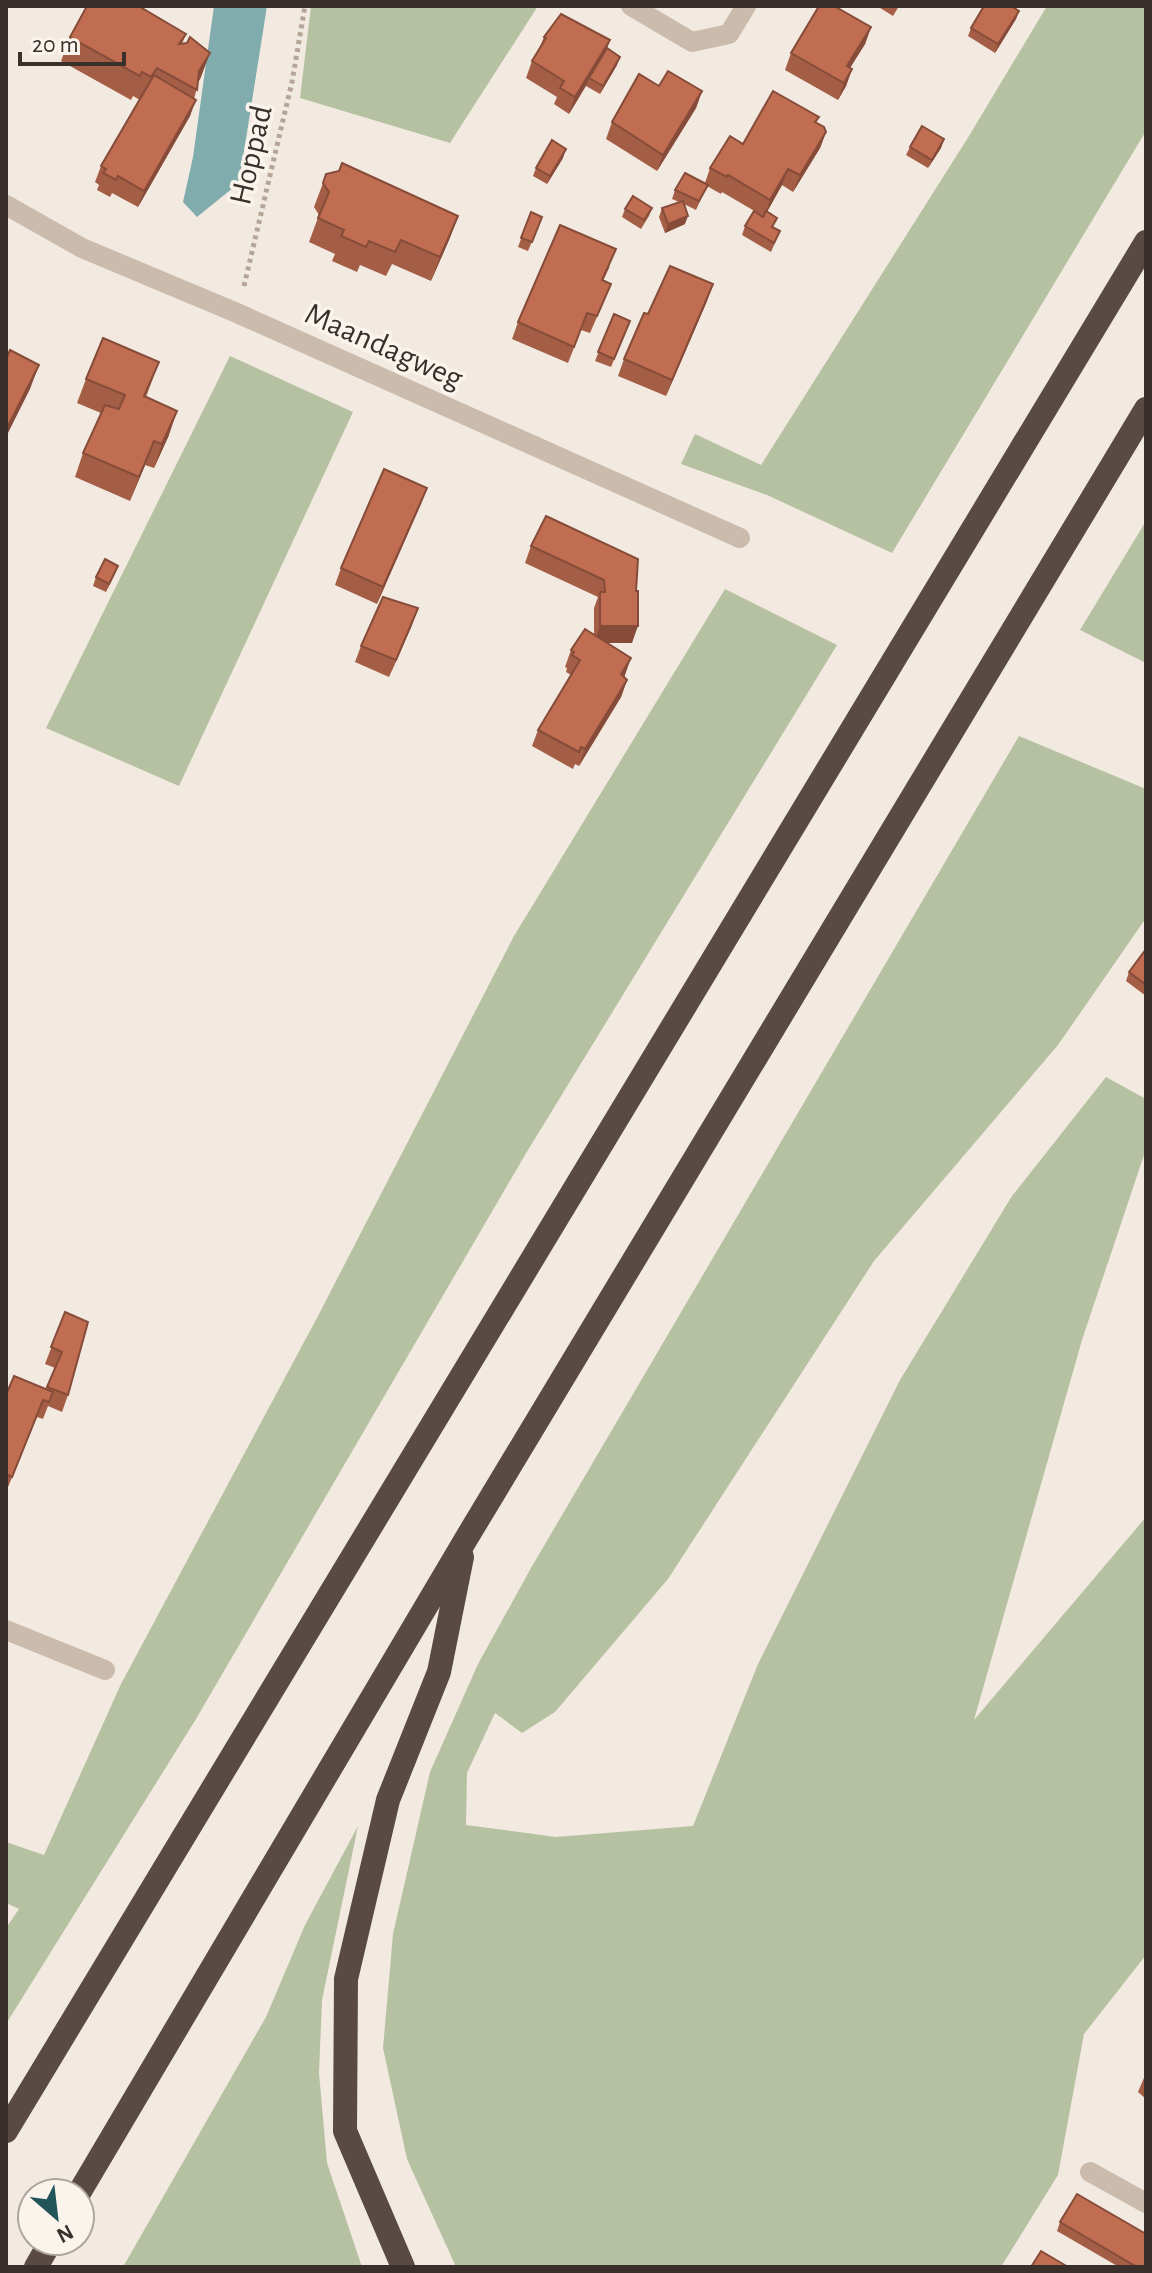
<svg xmlns="http://www.w3.org/2000/svg" width="1152" height="2273" viewBox="0 0 1152 2273" font-family="'Alegreya Sans',sans-serif">
<style>
.green{fill:#b6c1a1}
.water{fill:#81acae}
.lines{fill:none;stroke-linecap:round;stroke-linejoin:round}
.path{stroke:#b6a597;stroke-width:5;stroke-dasharray:4 4;stroke-linecap:butt}
.minor{stroke:#cabbad;stroke-width:20}
.highway{stroke:#594a43;stroke-width:24}
.wall{fill:#a55e46}
.shaded-wall{fill:#864c39}
.building{fill:#c06d51;stroke:#864c39;stroke-width:2}
.labels{text-anchor:middle;dominant-baseline:central;stroke-width:7;stroke-linejoin:round;paint-order:stroke}
.street-label{font-size:32px;fill:#39302b;stroke:#faf4ed}
</style>
<rect width="100%" height="100%" fill="#f2eae1"/>
<!-- green -->
<g class="green">
<polygon points="311,6 538,6 450,143 300,98"/>
<polygon points="1047,6 1146,6 1146,131 892,553 767,495 681,464 695,434 761,465 969,136"/>
<polygon points="230,356 353,412 179,786 46,728"/>
<polygon points="1146,521 1146,663 1080,630"/>
<polygon points="725,589 837,645 525,1155 196,1719 6,2024 6,1928 19,1909 6,1903 6,1842 44,1855 121,1684 319,1314 514,936"/>
<polygon points="1019,736 1146,789 1146,918 1058,1045 874,1261 668,1579 555,1712 522,1733 495,1713 467,1773 466,1825 556,1837 693,1826 758,1664 900,1380 1012,1196 1106,1077 1146,1099 1146,1149 1082,1340 974,1720 1146,1517 1146,1955 1084,2034 1058,2175 1001,2267 456,2267 407,2159 383,2048 393,1934 430,1772 478,1664 531,1568"/>
<polygon points="358,1826 322,2000 319,2073 327,2163 362,2267 123,2267 266,2017 305,1925"/>
</g>
<!-- water -->
<polygon class="water" points="214,6 267,6 239,183 197,217 183,202 193,157"/>
<g class="lines">
<!-- path -->
<polyline class="path" points="244,286 292,82 305,6"/>
<!-- minor -->
<g class="minor">
<polyline points="631,6 692,42 729,34 746,6"/>
<polyline points="6,205 82,248 237,313 740,538"/>
<polyline points="6,1630 105,1670"/>
<polyline points="1090,2172 1146,2203"/>
</g>
<!-- highway -->
<g class="highway">
<polyline points="6,2131 1146,242"/>
<polyline points="79,2193 466,1539 1146,409"/>
<polyline points="36,2267 51,2241"/>
<polyline points="403,2267 345,2131 346,1979 388,1800 439,1672 462,1557"/>
</g>
</g>
<!-- wall -->
<g class="wall">
<polygon points="87,6 145,6 144,9 186,34 182,44 201,77 198,83 190,116 138,207 112,193 110,197 97,190 99,185 95,182 101,166 140,100 133,96 131,100 61,61 70,37"/>
<polygon points="877,6 899,6 893,16"/>
<polygon points="1019,11 1016,19 995,53 968,36 971,28"/>
<polygon points="871,27 865,44 850,68 852,69 846,86 838,100 785,70 791,53"/>
<polygon points="544,37 610,40 607,48 617,65 600,94 586,86 587,84 569,114 554,104 557,97 526,78 532,61 539,49"/>
<polygon points="702,91 696,108 657,171 606,139 612,122"/>
<polygon points="819,117 816,123 826,132 820,148 793,192 782,185 767,212 774,228 780,231 771,252 742,235 745,226 763,216 722,192 721,194 707,186 696,210 684,204 685,224 665,233 659,217 662,208 679,202 672,199 675,190 705,183 710,168 743,144"/>
<polygon points="944,139 941,148 928,168 906,155 910,147"/>
<polygon points="563,158 547,184 533,176 536,168"/>
<polygon points="323,183 458,216 449,240 431,281 392,264 386,276 360,265 357,272 332,261 335,254 309,242 319,215 314,207"/>
<polygon points="652,208 649,216 641,229 622,217 625,209"/>
<polygon points="531,212 542,217 528,251 518,247"/>
<polygon points="610,266 603,281 604,301 590,333 581,330 568,363 512,339 518,322"/>
<polygon points="707,301 666,396 618,376 624,359 648,314"/>
<polygon points="614,314 630,321 611,367 595,361"/>
<polygon points="159,362 146,397 169,435 154,468 145,465 130,501 75,477 83,453 101,413 77,403 86,379"/>
<polygon points="427,488 377,604 335,585 341,568"/>
<polygon points="531,546 638,559 632,643 607,643 625,675 623,677 627,680 621,697 579,766 575,764 573,769 532,746 538,730 571,675 566,672 567,668 565,667 571,650 594,635 594,608 598,597 525,563"/>
<polygon points="115,574 106,592 93,586 96,577"/>
<polygon points="412,625 389,677 355,662 361,646"/>
<polygon points="1146,949 1146,996 1126,981 1129,972"/>
<polygon points="65,1312 68,1395 62,1412 48,1406 43,1419 37,1417 6,1492 6,1395 46,1389 55,1368 45,1364"/>
<polygon points="1146,2073 1146,2099 1138,2092"/>
<polygon points="1060,2222 1146,2267 1119,2267 1057,2231"/>
</g>
<!-- shaded-wall -->
<g class="shaded-wall">
<polygon points="1019,11 1016,19 995,53 998,44"/>
<polygon points="871,27 865,44 841,82 847,66"/>
<polygon points="610,40 604,57 589,78 587,84 569,114 575,97"/>
<polygon points="210,53 201,77 194,89 199,71"/>
<polygon points="620,57 617,65 600,94 603,86"/>
<polygon points="852,69 846,86 838,100 844,83"/>
<polygon points="702,91 696,108 657,171 663,155"/>
<polygon points="196,100 190,116 138,207 144,191"/>
<polygon points="826,132 820,148 793,192 800,175"/>
<polygon points="944,139 941,148 928,168 932,160"/>
<polygon points="566,149 563,158 547,184 550,176"/>
<polygon points="788,169 782,185 764,217 770,200"/>
<polygon points="458,216 449,240 431,281 440,257"/>
<polygon points="688,216 685,224 665,233 668,224"/>
<polygon points="713,284 707,301 666,396 672,380"/>
<polygon points="39,365 30,389 6,437 7,428"/>
<polygon points="177,411 169,435 154,468 162,444"/>
<polygon points="154,441 145,465 130,501 139,477"/>
<polygon points="427,488 421,504 377,604 383,587"/>
<polygon points="418,608 412,625 389,677 396,660"/>
<polygon points="600,626 638,626 632,643 594,643"/>
<polygon points="631,658 625,675 615,691 621,674"/>
<polygon points="627,680 621,697 579,766 585,749"/>
</g>
<!-- building -->
<g class="building">
<polygon points="87,6 142,6 142,8 186,34 179,44 187,43 190,37 210,53 199,71 197,90 157,68 151,77 142,72 140,76 70,37"/>
<polygon points="819,6 834,6 871,27 847,66 852,69 844,83 791,53"/>
<polygon points="984,6 1011,6 1019,11 998,44 971,28"/>
<polygon points="561,14 610,40 575,97 560,88 564,81 532,61 546,38 544,37"/>
<polygon points="607,48 620,57 603,86 589,78"/>
<polygon points="668,71 702,91 663,155 612,122 639,74 659,86"/>
<polygon points="154,75 196,100 144,191 118,176 116,180 103,173 106,169 101,166"/>
<polygon points="773,91 819,117 815,122 824,127 826,132 800,175 788,169 770,200 728,175 727,177 710,168 730,136 743,144"/>
<polygon points="922,126 944,139 932,160 910,147"/>
<polygon points="552,140 566,149 550,176 536,168"/>
<polygon points="342,163 458,216 440,257 401,240 395,252 369,241 366,247 341,236 344,230 318,218 329,192 323,183 326,174 339,171"/>
<polygon points="685,173 708,185 699,201 675,190"/>
<polygon points="633,196 652,208 644,220 625,209"/>
<polygon points="683,201 688,216 668,224 662,208"/>
<polygon points="754,211 763,217 766,211 777,218 772,227 780,231 774,243 745,226"/>
<polygon points="531,212 542,217 532,242 521,238"/>
<polygon points="560,225 616,249 602,280 611,284 597,316 587,313 574,347 518,322"/>
<polygon points="670,266 713,284 672,380 624,359 644,313 648,314"/>
<polygon points="614,314 630,321 614,359 598,352"/>
<polygon points="103,338 159,362 144,396 177,411 162,444 154,441 139,477 83,453 105,405 119,409 125,395 86,379"/>
<polygon points="10,350 39,365 7,428 6,427 6,359"/>
<polygon points="384,469 427,488 383,587 341,568"/>
<polygon points="546,516 638,559 636,591 638,591 638,626 600,626 600,592 605,592 604,580 531,546"/>
<polygon points="105,559 118,566 109,584 96,577"/>
<polygon points="383,597 418,608 396,660 361,646"/>
<polygon points="585,629 631,658 621,674 627,680 585,749 581,747 579,752 538,730 580,660 572,655 574,652 571,650"/>
<polygon points="1146,949 1146,985 1129,972"/>
<polygon points="65,1312 88,1322 68,1395 47,1387 62,1352 51,1347"/>
<polygon points="14,1376 53,1392 49,1402 43,1400 12,1477 6,1474 6,1395"/>
<polygon points="1077,2194 1146,2234 1146,2267 1137,2267 1060,2222"/>
<polygon points="1041,2251 1068,2267 1031,2267"/>
</g>
<g class="labels">
<!-- street labels -->
<g class="street-label">
<text transform="translate(251 155) rotate(-77)">Hoppad</text>
<text transform="translate(384 346) rotate(24)">Maandagweg</text>
</g>
</g>
<!-- border -->
<rect width="1152" height="2273" fill="none" stroke="#39302b" stroke-width="16"/>
<!-- north arrow -->
<g transform="translate(56 2217) rotate(152)"><circle r="38" fill="#faf4ed" stroke="#ada69f" stroke-width="2"/>
<path d="M0-6L14 30L0 20L-14 30Z" fill="#225559"/>
<text y="-12" font-size="22" font-weight="bold" text-anchor="middle" fill="#39302b">N</text>
</g>
<!-- scale -->
<path d="M20 52v12h104v-12" fill="none" stroke="#39302b" stroke-width="4"/>
<text x="32" y="52" font-size="24" fill="#39302b" stroke="#faf4ed" stroke-width="6" paint-order="stroke">20 m</text>
</svg>
